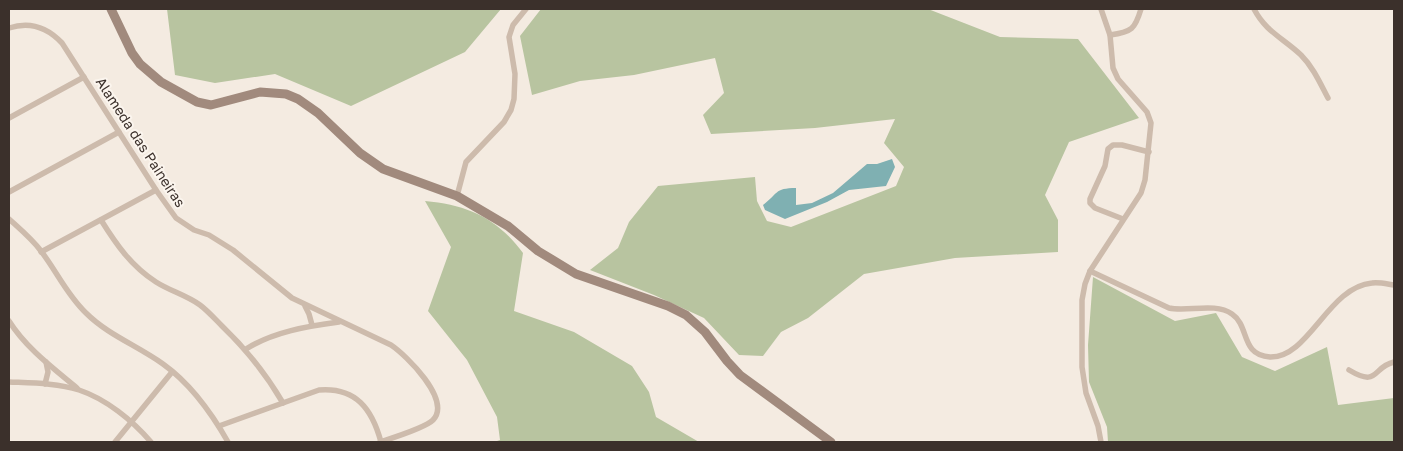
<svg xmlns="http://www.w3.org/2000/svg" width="1403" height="451" viewBox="0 0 1403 451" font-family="'Golos Text',sans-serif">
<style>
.green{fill:#b8c4a0}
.water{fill:#7fb0b2}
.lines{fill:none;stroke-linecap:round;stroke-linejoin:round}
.street{stroke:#cdbbac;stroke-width:5.5}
.secondary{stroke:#a18a7d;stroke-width:9}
.labels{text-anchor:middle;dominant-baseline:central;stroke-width:4;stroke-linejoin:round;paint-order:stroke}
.street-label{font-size:14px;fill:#3b302b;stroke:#fbf5ee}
</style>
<rect width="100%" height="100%" fill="#f4ebe1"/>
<!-- green -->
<g class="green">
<polygon points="167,9 501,9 465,52 351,106 275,74 215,83 175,75"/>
<polygon points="541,9 928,9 1000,37 1078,39 1139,118 1069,142 1045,195 1058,220 1058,252 955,258 864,274 808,318 781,332 763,356 739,355 704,318 654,295 590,270 618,248 629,222 658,186 755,177 757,201 767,221 791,227 896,186 904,167 884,143 895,119 815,128 711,134 703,115 724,93 715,58 634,75 580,81 532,95 520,36"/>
<path d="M425 201C468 205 497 218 523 253L514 311 574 332 632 366 649 392 656 417 699 442H494L500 440 497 417 467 360 428 311 451 247Z"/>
<polygon points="1093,277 1175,321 1216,313 1242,357 1275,371 1327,347 1338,405 1394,398 1394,442 1108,442 1107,427 1089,382 1088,345"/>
</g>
<!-- water -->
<path class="water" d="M892 159 895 167 886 186 849 190 827 202 785 219 765 210 763 205C778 194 774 188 796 188V205L812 203 833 193 867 164H877Z"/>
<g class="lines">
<!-- street -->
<g class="street">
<path d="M1254 9C1266 32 1283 38 1301 55 1313 67 1320 83 1328 98"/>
<path d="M9 28C30 21 47 27 62 43L156 190 176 218 194 230 209 235 233 250 292 298 391 345C406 355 452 400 433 420 425 428 392 438 380 442"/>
<path d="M1110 35C1132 32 1135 29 1141 9"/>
<polyline points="9,118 84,77"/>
<polyline points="9,192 119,132"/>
<polyline points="457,196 466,162 504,122 511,110 514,99 515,74 509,37 513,25 526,9"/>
<path d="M9 219C20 229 32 239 41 251 57 272 67 295 86 313 108 335 138 346 163 364 191 384 211 412 228 442"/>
<polyline points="1123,219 1095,208 1090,203 1090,199 1105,166 1108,149 1113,145 1122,145 1149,152"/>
<path d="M101 220C116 244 131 266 156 282 170 291 186 295 200 305 208 311 215 319 222 326 246 349 266 374 283 403"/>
<polyline points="41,252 156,190"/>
<path d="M1090 271 1169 308C1188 312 1215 302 1232 314 1250 326 1240 355 1270 357 1309 358 1328 287 1372 283 1379 282 1387 284 1394 285"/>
<polyline points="305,306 309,314 312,325"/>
<path d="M9 321C26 348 53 368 77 388"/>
<path d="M246 349C273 332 308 326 339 322"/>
<path d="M1349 370C1379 388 1372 367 1394 362"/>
<path d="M9 382C32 383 57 383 79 390 106 399 132 420 151 442"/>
<polyline points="45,384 48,372 46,362"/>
<path d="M219 426 319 390C356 387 372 409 381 442"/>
<polyline points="115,442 172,372"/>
<polyline points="1101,442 1098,426 1086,393 1082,367 1082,300 1085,284 1090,271 1141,193 1145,180 1151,123 1147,112 1118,79 1113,68 1110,35 1101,9"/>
</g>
<!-- secondary -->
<polyline class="secondary" points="111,9 132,53 140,64 161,82 197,102 211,105 260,92 286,94 298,99 318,113 360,153 383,169 457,196 508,226 538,251 576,274 668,306 686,315 705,332 727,361 740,375 831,442"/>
</g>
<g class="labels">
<!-- street labels -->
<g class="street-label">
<text transform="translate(141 142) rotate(57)">Alameda das Paineiras</text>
</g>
</g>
<!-- border -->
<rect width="1403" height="451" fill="none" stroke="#3b302b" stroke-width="20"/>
</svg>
